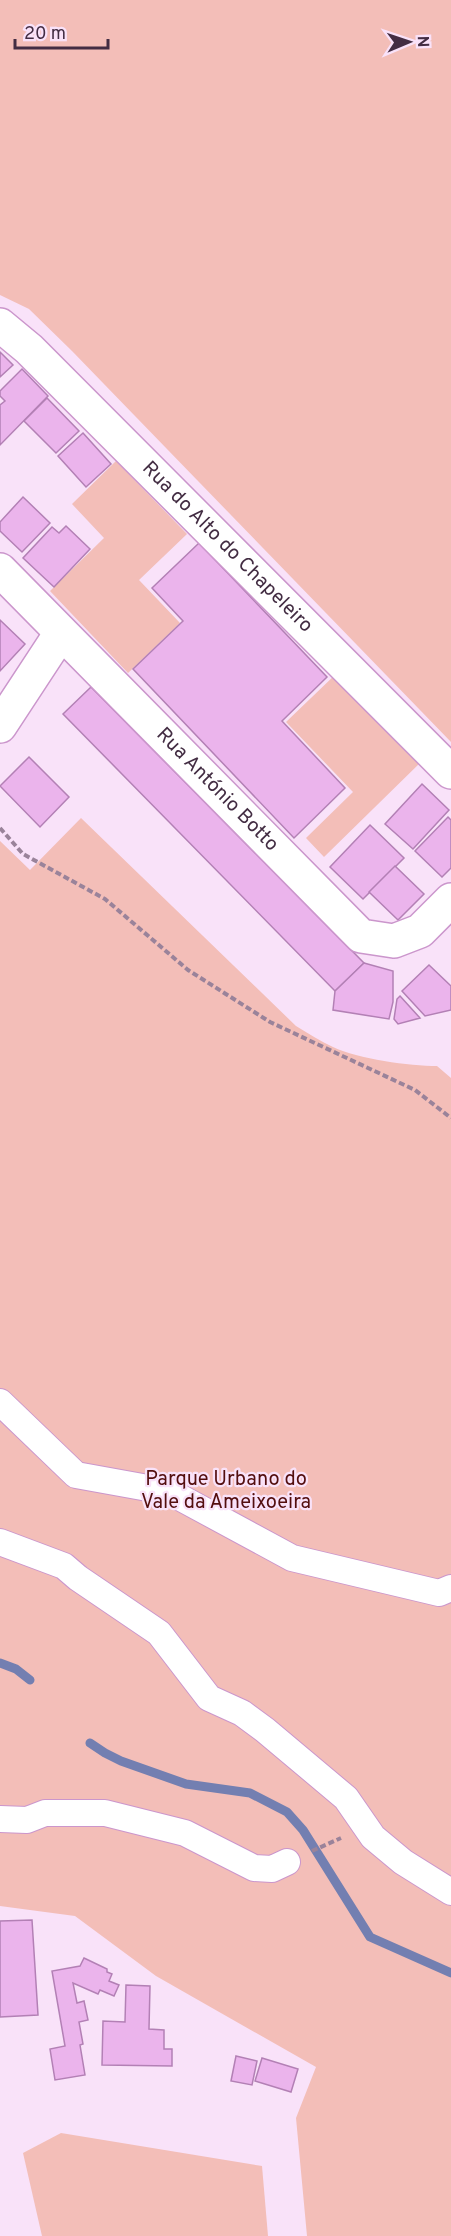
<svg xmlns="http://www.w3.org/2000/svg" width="451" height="2236" viewBox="0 0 451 2236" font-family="Overpass,sans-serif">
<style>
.green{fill:#f3beb8}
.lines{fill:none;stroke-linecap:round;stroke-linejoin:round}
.stream{stroke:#737fb1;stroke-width:9}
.building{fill:#ebb4ec;stroke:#b380b5;stroke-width:1.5}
.pedestrian-casing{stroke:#cb96cc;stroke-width:28}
.minor-casing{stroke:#cb96cc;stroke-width:36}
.path{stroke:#9a839a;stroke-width:4;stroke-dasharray:6 3;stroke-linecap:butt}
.pedestrian{stroke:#fff;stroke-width:26}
.minor{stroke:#fff;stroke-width:33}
.labels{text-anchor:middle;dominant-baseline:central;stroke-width:4.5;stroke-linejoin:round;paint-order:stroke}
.street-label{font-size:20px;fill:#432d43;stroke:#f9e2f9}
.park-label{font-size:20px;fill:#530e0e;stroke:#f9e2f9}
</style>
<rect width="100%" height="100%" fill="#f9e2f9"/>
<!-- green -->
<g class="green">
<polygon points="0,0 451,0 451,742 72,351 29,309 0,295"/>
<polygon points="116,461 187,534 139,580 180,623 128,673 50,591 104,538 72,504"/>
<polygon points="337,673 422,761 324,857 306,838 353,792 286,722"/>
<path d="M81 818 296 1026C308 1033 320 1041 333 1047 358 1059 410 1066 437 1066L451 1078V2236H307L296 2118 316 2067 156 1976 75 1916 0 1906V841L30 870Z"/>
<polygon points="61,2133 262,2166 268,2236 42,2236 23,2153"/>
</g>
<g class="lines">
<!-- stream -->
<g class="stream">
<polyline points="0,1663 16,1669 30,1680"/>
<polyline points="90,1743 105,1753 121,1761 186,1784 250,1793 287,1812 303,1830 370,1937 451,1973"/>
</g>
</g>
<!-- building -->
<g class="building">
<polygon points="0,352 13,365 0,377"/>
<polygon points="22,369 48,396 0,445 0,405 5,401 0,396 0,391"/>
<polygon points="47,398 79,431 56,453 24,421"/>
<polygon points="83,433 111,464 86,487 58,456"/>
<polygon points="23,497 50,523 22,552 0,531 0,522"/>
<polygon points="66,526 90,549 54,587 23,558 52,527 59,533"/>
<polygon points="199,543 327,677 282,721 345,788 294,838 133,669 183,621 152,588"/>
<polygon points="0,620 25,644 0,671"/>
<polygon points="91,687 364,963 335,991 63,714"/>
<polygon points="29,757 69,797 40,827 0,786"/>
<polygon points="422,784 449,810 413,849 385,824"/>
<polygon points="448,817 451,820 451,868 442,877 415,851"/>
<polygon points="370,825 404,858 363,899 330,867"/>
<polygon points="395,866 424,894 398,920 369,892"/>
<polygon points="364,963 393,971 393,1002 389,1019 333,1010 335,991"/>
<polygon points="429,965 451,986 451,1010 425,1016 402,991"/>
<polygon points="400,996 420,1018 398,1024 394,1019 397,999"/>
<polygon points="32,1920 38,2015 0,2017 0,1921"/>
<polygon points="84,1958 107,1969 107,1972 112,1974 109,1981 119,1985 114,1996 100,1990 98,1994 73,1983 77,2003 84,2001 88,2020 79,2022 83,2044 80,2045 85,2075 55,2080 50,2049 65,2046 52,1971 80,1966"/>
<polygon points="126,1985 150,1986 149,2029 164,2030 164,2049 172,2049 172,2066 102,2065 103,2021 125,2022"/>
<polygon points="236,2056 257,2061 252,2085 231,2081"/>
<polygon points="262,2058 298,2069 291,2092 255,2081"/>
</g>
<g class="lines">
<!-- pedestrian casing -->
<g class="pedestrian-casing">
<g id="pedestrian">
<polyline points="0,1402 76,1475 170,1492 292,1558 439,1593 451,1588"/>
<polyline points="0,1542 64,1566 78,1578 159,1633 209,1698 242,1713 265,1730 346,1798 373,1837 403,1862 451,1892"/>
<polyline points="0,1819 27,1820 45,1813 105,1813 185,1833 254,1868 272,1869 287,1862"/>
</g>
</g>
<!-- minor casing -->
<g class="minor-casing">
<g id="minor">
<path id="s1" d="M0 325 29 349 451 772"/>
<path id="s2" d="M0 570 361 936 394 941 420 931 451 900"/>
<polyline points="0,726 61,633"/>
</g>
</g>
<!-- path -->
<g class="path">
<polyline points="0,828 23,854 105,899 188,970 270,1022 415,1090 451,1118"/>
<polyline points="312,1851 341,1838"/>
</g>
<!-- pedestrian -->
<use href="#pedestrian" class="pedestrian"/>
<!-- minor -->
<use href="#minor" class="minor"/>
</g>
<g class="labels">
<!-- street labels -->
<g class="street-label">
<text stroke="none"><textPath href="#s1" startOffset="318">Rua do Alto do Chapeleiro</textPath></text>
<text stroke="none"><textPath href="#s2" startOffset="309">Rua António Botto</textPath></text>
</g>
<!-- park labels -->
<g class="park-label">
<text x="226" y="1480">Parque Urbano do<tspan x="226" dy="23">Vale da Ameixoeira</tspan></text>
</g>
</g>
<!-- north arrow -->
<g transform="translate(409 42) rotate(88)" stroke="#f9e2f9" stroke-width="4.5" paint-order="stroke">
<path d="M0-4.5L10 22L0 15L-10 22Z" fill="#432d43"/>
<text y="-9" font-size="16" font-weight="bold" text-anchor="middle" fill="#432d43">N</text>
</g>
<!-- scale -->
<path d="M15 39v9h93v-9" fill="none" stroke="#432d43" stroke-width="3"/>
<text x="24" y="39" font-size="18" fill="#432d43" stroke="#f9e2f9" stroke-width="4.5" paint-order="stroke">20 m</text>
</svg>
